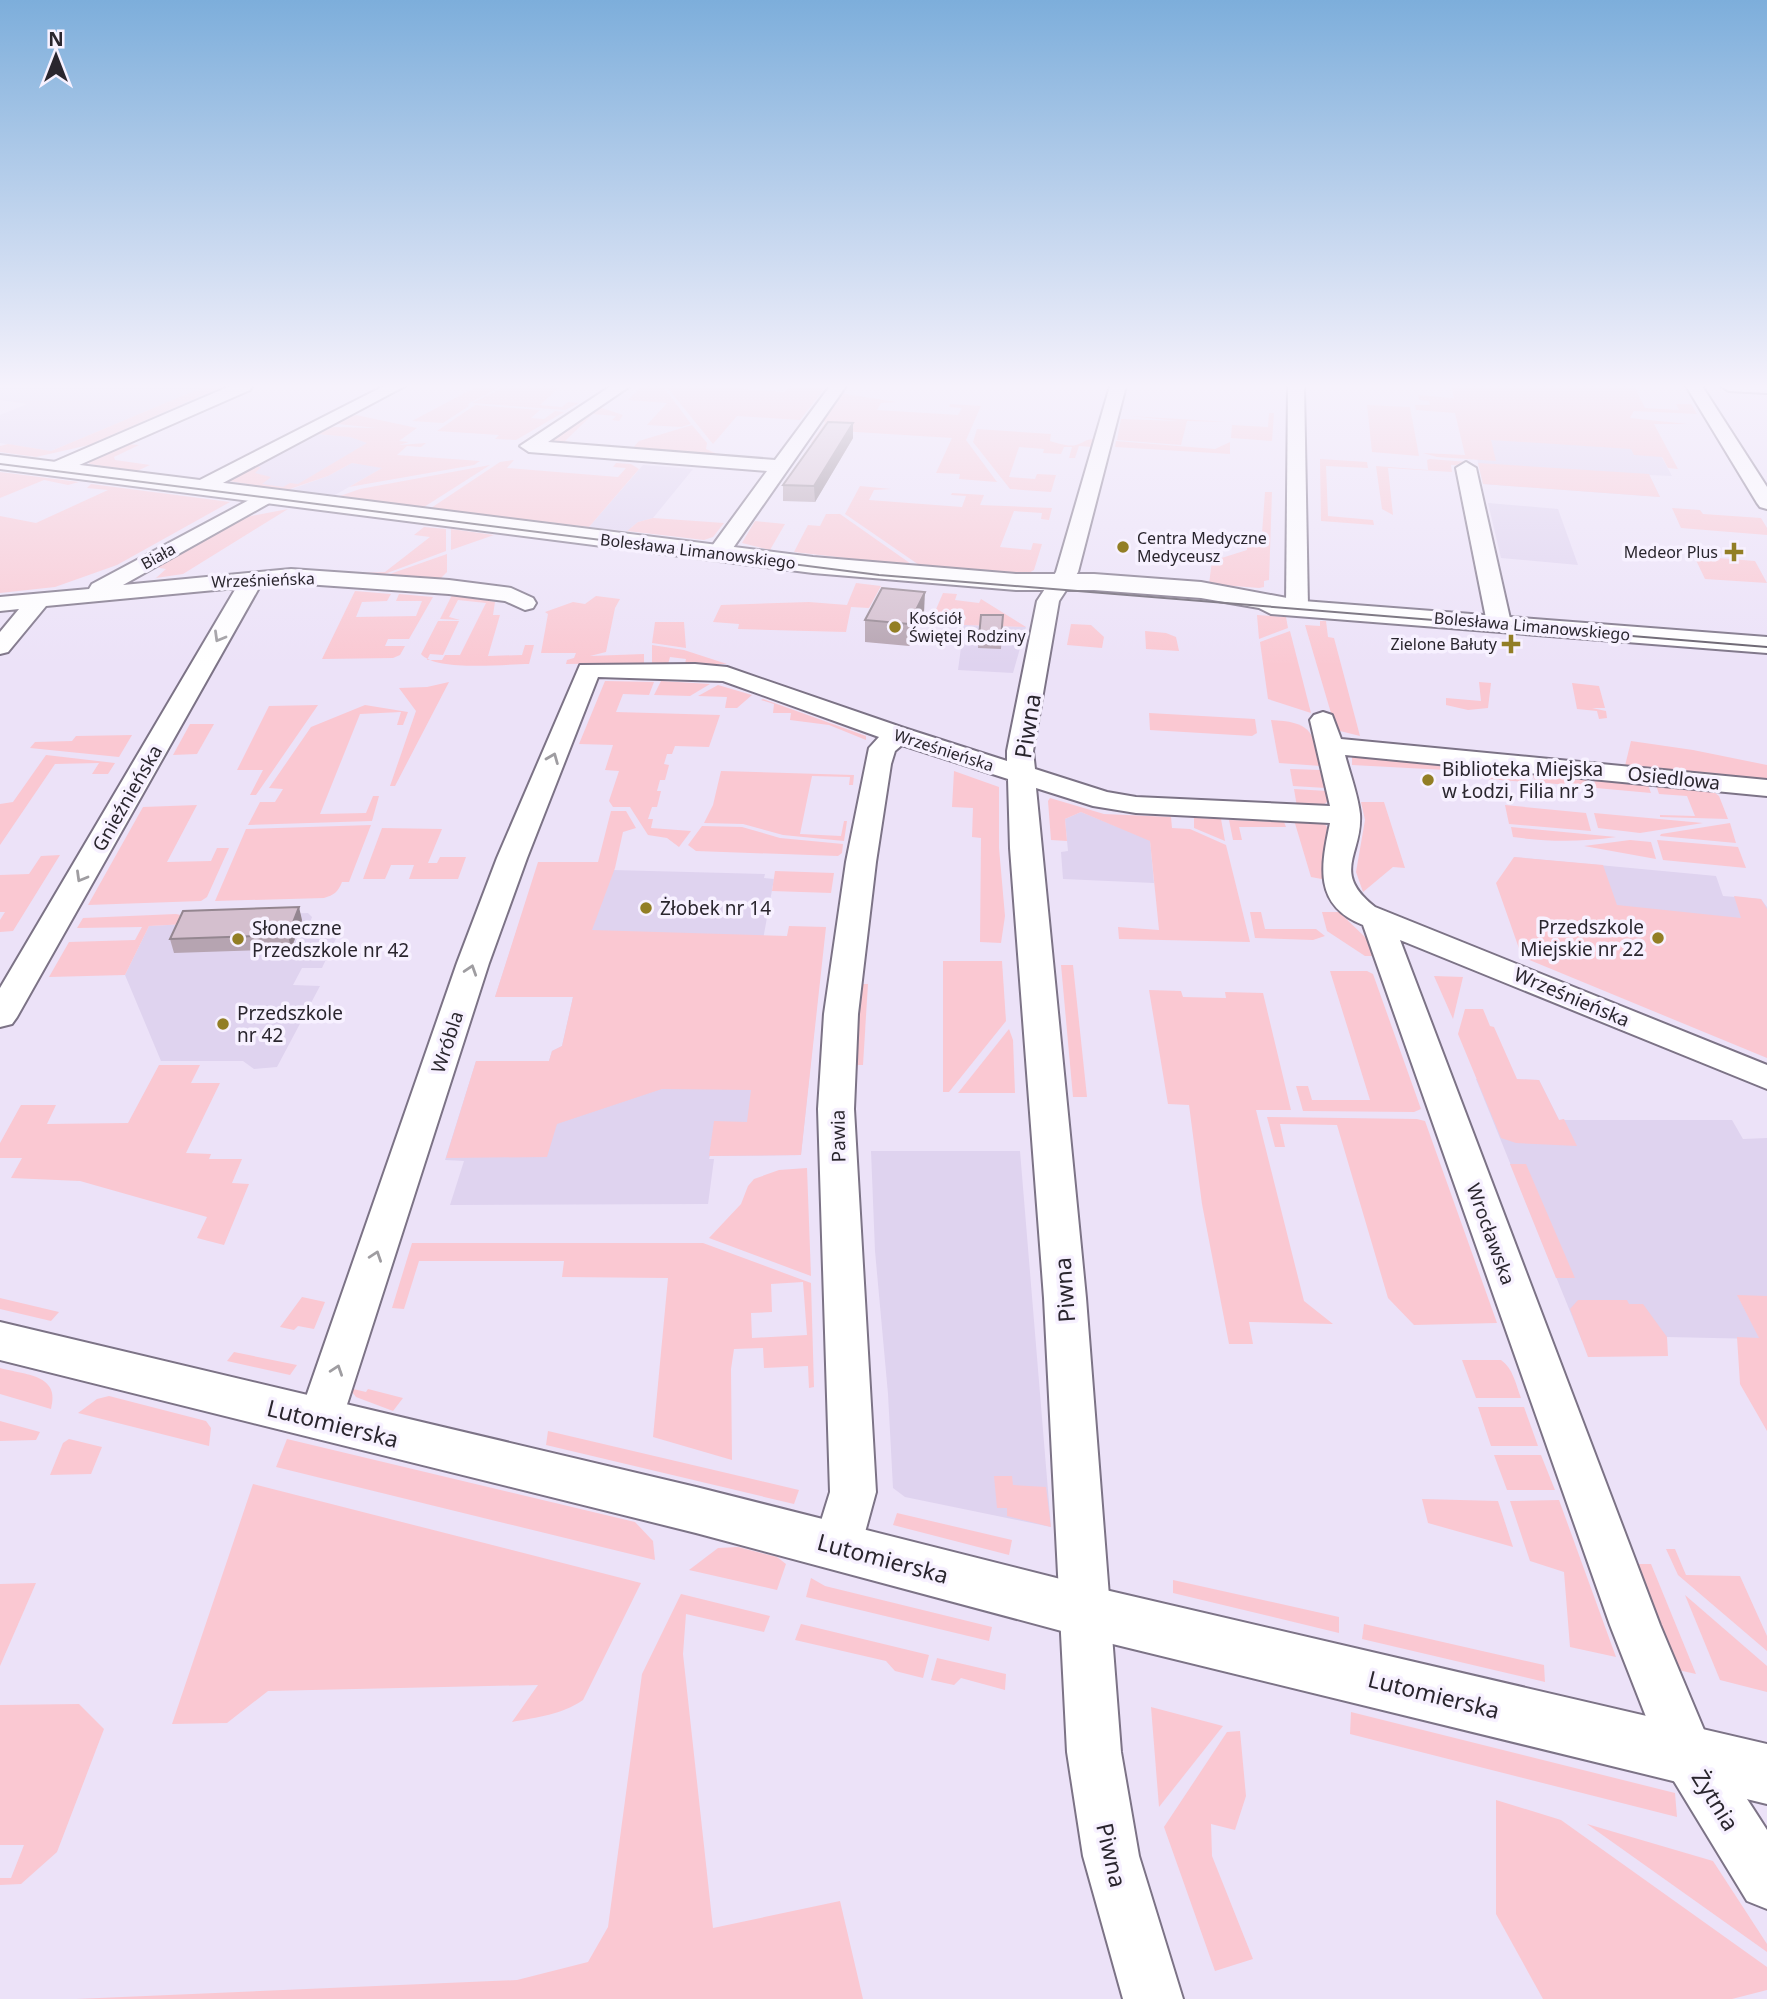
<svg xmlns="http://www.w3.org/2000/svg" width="1767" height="1999" viewBox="0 0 1767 1999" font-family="'Noto Sans',sans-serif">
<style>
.built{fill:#dfd3ef}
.green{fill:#fac8d2;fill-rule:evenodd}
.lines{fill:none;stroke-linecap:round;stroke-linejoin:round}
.minor-casing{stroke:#7c7386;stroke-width:4}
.tertiary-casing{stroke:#7c7386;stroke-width:4}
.secondary-casing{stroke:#7c7386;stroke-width:4}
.minor{fill:#fff;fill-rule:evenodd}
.tertiary{fill:#fff;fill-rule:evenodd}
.secondary{fill:#fff;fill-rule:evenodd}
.tram{stroke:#645e6a;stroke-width:2}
.wall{fill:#b6a4b1}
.shaded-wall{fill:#948690}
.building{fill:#d4bfce;stroke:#948690;stroke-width:2}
.oneway{stroke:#9f9da1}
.poi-dot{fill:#927e25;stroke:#f7f1ff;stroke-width:2.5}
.labels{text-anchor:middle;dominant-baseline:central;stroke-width:7;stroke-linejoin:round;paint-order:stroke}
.far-poi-label{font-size:16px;fill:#2a262e;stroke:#f7f1ff;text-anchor:start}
.far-street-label{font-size:16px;fill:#2a262e;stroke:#f7f1ff}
.poi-label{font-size:19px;fill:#2a262e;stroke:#f7f1ff;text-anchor:start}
.street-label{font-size:19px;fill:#2a262e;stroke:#f7f1ff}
.near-street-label{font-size:23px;fill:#2a262e;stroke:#f7f1ff}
</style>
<rect width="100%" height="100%" fill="#ece2f8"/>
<!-- built -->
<g class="built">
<polygon points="0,386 206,386 51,451 0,443 0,415 27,404 0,400"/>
<polygon points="1465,406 1661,456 1672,476 1649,475 1660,497 1483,484"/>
<polygon points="317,434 352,437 368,443 289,490 328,476 352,463 384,467 335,495 234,483 229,481"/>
<polygon points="643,465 693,469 653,518 638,522 627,531 589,527"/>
<polygon points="1488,503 1558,509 1578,565 1501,558"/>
<polygon points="964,625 1026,627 1013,673 958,670"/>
<polygon points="1081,812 1150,840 1154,883 1063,879 1061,852 1068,851 1065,819"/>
<polygon points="1514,857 1716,876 1723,896 1761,899 1767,907 1767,1052"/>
<polygon points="537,868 765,874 764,878 774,879 762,945 823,947 801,1155 710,1156 709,1159 714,1159 708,1204 450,1205 464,1161 445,1160 476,1061 549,1061 552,1051 562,1046 573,997 495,997"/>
<polygon points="308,913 312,917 308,929 341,928 322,968 302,968 293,985 320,986 277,1067 254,1069 243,1061 161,1061 125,975 149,926 187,924 231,916"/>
<polygon points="1476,1079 1539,1080 1559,1120 1732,1120 1743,1139 1767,1138 1767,1296 1738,1296 1760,1339 1667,1337 1582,1341"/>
<polygon points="871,1151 1020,1151 1051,1527 905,1497 893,1488 888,1394 875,1251"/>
</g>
<!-- green -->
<g class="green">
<polygon points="206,386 224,386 89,445 36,457 0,452 0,446 8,444 51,451"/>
<polygon points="478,386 502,386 468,404 469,406 443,423 412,421"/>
<polygon points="506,386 561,386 540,405 562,407 568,402 579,403 565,410 472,403"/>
<polygon points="642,386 663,386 691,424 681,427 647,425 667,403 628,400"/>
<polygon points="666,386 708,386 784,392 790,386 824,389 800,420 737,416 713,444"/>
<polygon points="1451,386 1634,386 1645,408 1679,410 1676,404 1691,404 1697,414 1634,411 1630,418 1688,424 1654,424 1678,469 1668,468 1662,457 1634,455 1631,449 1491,440 1496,461 1437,457 1423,453 1465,455 1455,413 1416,410 1415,405 1430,405 1429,401 1419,400 1418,395 1454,398"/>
<polygon points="840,393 896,402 881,403 877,410 958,415 962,408 949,407 950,404 981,406 966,440 997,482 959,479 960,474 936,473 952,438 840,431 819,444 811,443 825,423 823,419"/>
<polygon points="475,405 540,410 531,418 544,419 555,411 564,412 516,440 495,439 499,435 437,431"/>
<polygon points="1367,405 1410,407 1419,456 1372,452"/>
<polygon points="596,406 623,415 619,421 612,420 616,416 593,414 565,441 576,443 572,446 539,443"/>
<polygon points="1269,413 1274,413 1272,441 1231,438 1232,425 1268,427"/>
<polygon points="356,415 417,428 399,441 409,442 399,445 426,443 421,447 407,446 397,455 480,461 474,465 349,487 382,468 352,463 328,476 287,490 229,481 254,466 261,467 255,473 271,477 262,484 283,487 290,483 298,484 367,443 350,437 317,434 333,427 377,428 338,424 346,418"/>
<polygon points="1129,416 1213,421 1226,422 1187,421 1181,445 1117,440 1121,419 1178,421"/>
<polygon points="692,425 707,443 706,449 722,456 632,449 639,441"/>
<path d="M977 429 1051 434 1050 441C1058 443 1068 447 1076 445 1083 443 1086 439 1094 439L1092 447 1079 446 1075 458H1069L1072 447H1064L1061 454 1043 453 1044 449 1019 447 1009 477 1035 479 1037 474 1056 475 1051 492 1010 489 973 442Z"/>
<polygon points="1116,441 1215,449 1230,442 1230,454 1115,447"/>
<polygon points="125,444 139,445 114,457 115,460 150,465 137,471 89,464 90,459"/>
<polygon points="1320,459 1367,462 1368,468 1326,466 1328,516 1373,520 1374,525 1321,521"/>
<polygon points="1430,459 1467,462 1471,466 1451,465 1452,472 1388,468 1393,515 1382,509 1376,466 1428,470 1427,460"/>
<polygon points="514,460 507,468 618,477 626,468 613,467 616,463 631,464 639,469 589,527 431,508 500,462"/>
<polygon points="1478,463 1649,474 1660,497 1483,484"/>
<polygon points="490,465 424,507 340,496 360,489"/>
<polygon points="0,472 79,482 68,485 44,480 0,498"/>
<polygon points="91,484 230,502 117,565 55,587 0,593 0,516 36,523 108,490 87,488"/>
<polygon points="860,486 891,489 874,490 869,500 962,507 966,496 951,495 952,493 984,495 980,505 1052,508 1049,520 1041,519 1042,513 1014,511 1000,547 1031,550 1033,543 1042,544 1034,570 1029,573 922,567 845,514"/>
<polygon points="1265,492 1272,492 1269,580 1264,581 1264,587 1259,588 1209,584 1212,561 1247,550 1247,544 1261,547"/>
<polygon points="1672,508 1700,510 1703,514 1761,518 1767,528 1767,535 1681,528"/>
<polygon points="288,509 183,574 156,578 166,569 154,567 246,517"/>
<polygon points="826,514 840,514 914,566 794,552 808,525 820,526"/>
<polygon points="653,518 724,523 713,537 704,540 627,531 638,522"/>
<polygon points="755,521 785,524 770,550 742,543"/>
<polygon points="424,527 446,529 446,551 382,575 358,573 385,572 430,537 414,535"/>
<polygon points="451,529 494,535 451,550"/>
<polygon points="447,554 447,572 440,579 387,575"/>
<polygon points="1694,556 1755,561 1767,583 1705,579"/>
<polygon points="856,583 881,586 869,608 851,607 846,632 738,629 739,624 713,622 721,605 809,602 847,605"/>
<polygon points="355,591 391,594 387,601 362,602 356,617 416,616 422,601 396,601 399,594 433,597 409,639 388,639 385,646 405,646 400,655 393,658 322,659"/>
<polygon points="943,593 957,594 955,600 979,603 981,599 1026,627 964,625 965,617 934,614"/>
<path d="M452 595 495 602 493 615H500L488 656 522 655 525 645H534L529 664C505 664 436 672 421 654L438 621H459L443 655 430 654 427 660H442L445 655H460L486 603 458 600 449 617 460 620 440 619Z"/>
<polygon points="596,596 620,599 615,608 606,652 590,656 644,654 644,663 566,664 567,660 574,658 576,653 541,653 548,614 545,612 573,602 585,604"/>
<polygon points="1257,615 1286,617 1288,628 1259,639"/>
<polygon points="1320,621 1326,621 1328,637 1334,638 1360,736 1336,730 1305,625 1320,626"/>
<polygon points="655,622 684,622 686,648 652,643"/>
<polygon points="1071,624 1091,625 1104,637 1102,648 1067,645"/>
<polygon points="1145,631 1166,633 1176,637 1179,651 1146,649"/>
<polygon points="1290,631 1311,713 1268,699 1260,642"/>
<polygon points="652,645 684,650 727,664 685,664 686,659 670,657 668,664 652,664"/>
<polygon points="605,681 654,682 649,695 623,694 616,712 720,715 709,747 675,746 672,754 667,754 664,764 669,765 665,780 660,780 657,791 661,791 657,807 652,807 648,819 653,819 651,828 691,831 679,847 667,838 648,835 630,807 613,807 609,801 619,771 605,770 613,745 579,744"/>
<polygon points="661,681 710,684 690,696 654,695"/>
<polygon points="449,682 395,786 390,786 416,711 399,688 427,687"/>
<polygon points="1479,682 1491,683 1488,708 1468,710 1446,705 1446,698 1481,701"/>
<polygon points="1572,683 1599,686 1605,708 1592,708 1606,711 1607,718 1599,719 1597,711 1577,709"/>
<polygon points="718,685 752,695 737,708 725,708 727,697 698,696"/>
<polygon points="763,699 866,736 866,740 829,725 790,720 791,713 773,713 774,704 761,700"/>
<polygon points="318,705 256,795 250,795 263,770 237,770 269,706"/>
<polygon points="365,705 408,712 403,725 397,725 401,712 360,714 320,814 366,813 373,796 379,796 372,821 248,825 260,802 275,802 283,789 269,788 311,727"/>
<polygon points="1149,713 1255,719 1257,733 1252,736 1150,730"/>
<path d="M1271 720C1310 722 1313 730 1321 766L1279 763Z"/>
<polygon points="190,724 214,724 197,754 173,755"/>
<polygon points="132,735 119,757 30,748 35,742 72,741 76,736"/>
<polygon points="1631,741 1693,750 1767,765 1767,784 1624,770"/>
<polygon points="46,755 115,763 108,774 92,774 99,763 55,764 0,845 0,804 13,802"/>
<polygon points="1352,755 1494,764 1465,771 1352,765"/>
<polygon points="1497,767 1524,769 1527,782 1473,778 1471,774"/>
<polygon points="1290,769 1321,770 1326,788 1293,786"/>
<polygon points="1531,770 1546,775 1587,780 1589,787 1535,782"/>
<polygon points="721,771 854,775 853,785 849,785 850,777 812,776 800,834 841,836 844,821 847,821 844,841 783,835 743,824 704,823 713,805"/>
<polygon points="954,771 999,787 999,848 1005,916 1001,943 980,942 981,838 972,837 973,808 952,807"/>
<polygon points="1594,780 1647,782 1651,793 1596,788"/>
<polygon points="1655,782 1710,789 1719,796 1728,819 1660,817 1660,815 1695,816 1687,796 1659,794"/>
<polygon points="1294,789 1327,791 1327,802 1322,806 1297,807"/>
<polygon points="1050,798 1104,814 1171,817 1172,828 1190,829 1226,845 1250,942 1119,939 1118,927 1159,930 1150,841 1081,812 1065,819 1067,841 1051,840 1048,801"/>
<polygon points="1361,802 1384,802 1405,868 1393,867 1363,892 1356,872 1365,820"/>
<polygon points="197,805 167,862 211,861 217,848 229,848 207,897 201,901 88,905 143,807"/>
<polygon points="1505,805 1586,813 1591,831 1509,824"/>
<polygon points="611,811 626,811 636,828 623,832 615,868 592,930 787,936 789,926 826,927 801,1155 709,1156 714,1121 747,1122 751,1090 662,1089 557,1124 547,1157 446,1158 476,1061 549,1061 552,1051 562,1046 573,997 495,997 538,862 598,862"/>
<polygon points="1594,813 1703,823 1640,833 1598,828"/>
<polygon points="1194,818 1221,819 1225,841 1194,828"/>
<polygon points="1229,820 1284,822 1286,827 1239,827 1242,840 1233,840"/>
<polygon points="1294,820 1323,822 1327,827 1324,861 1327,880 1311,877"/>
<polygon points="1730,823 1736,843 1660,836 1661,834"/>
<path d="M371 825 349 882H342C338 892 334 895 324 898L215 901 246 829Z"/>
<polygon points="702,826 742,827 780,838 843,844 842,853 838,856 696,851 688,845"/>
<path d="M1511 827 1616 837C1581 842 1549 842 1513 837Z"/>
<polygon points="382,828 442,829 428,863 437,863 440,857 466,857 458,879 409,879 414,865 391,865 385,879 363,879"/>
<polygon points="1630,840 1651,842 1656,859 1584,846"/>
<polygon points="1657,840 1738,847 1746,868 1663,860"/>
<polygon points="60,855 13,931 0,932 0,920 5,912 0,912 0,875 29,874 41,856"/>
<polygon points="1514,857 1603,865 1617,905 1741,918 1734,896 1761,899 1767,909 1767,1058 1522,957 1496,883"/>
<polygon points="775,871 834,873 831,893 772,891"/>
<polygon points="1250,912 1261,912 1265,929 1316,929 1325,936 1313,940 1255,938"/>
<polygon points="1322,912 1339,912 1366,938 1375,956 1365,956 1327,931"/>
<polygon points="176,914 190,917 187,924 149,926 125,975 49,977 69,942 135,940 142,927 77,928 83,918"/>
<polygon points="943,961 1002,961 1006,1021 949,1092 943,1092"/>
<polygon points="1061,965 1073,965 1087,1097 1073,1097"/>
<polygon points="1330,971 1367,971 1373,974 1421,1109 1414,1112 1303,1111 1296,1086 1308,1086 1312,1100 1370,1100"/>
<polygon points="1434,976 1463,977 1453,1019"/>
<polygon points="855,984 868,984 863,1065 849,1065"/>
<polygon points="1149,990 1181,991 1183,997 1226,998 1225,992 1263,993 1291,1110 1256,1110 1304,1301 1333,1324 1249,1322 1253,1344 1229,1344 1202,1204 1189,1105 1168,1104"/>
<polygon points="1465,1009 1483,1009 1490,1026 1494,1027 1517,1079 1539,1080 1559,1120 1564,1119 1577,1146 1516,1143 1501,1138 1458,1034"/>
<polygon points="1009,1029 1013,1040 1015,1093 958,1093"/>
<polygon points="159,1065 200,1065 191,1083 220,1083 186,1153 211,1154 209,1159 242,1159 232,1183 249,1184 224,1245 197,1238 207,1217 80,1181 11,1178 22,1158 0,1158 0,1143 21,1105 56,1105 47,1124 128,1123"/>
<polygon points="1267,1117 1417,1119 1425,1121 1497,1323 1414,1325 1388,1298 1337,1125 1280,1124 1285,1147 1275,1147"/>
<polygon points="1510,1164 1526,1164 1575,1278 1556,1278"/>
<polygon points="807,1168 811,1276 709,1238 741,1204 748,1186 754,1179 779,1170"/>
<path d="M412 1243H703L811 1283 814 1387 809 1388 808 1366 764 1368 763 1348 734 1349 731 1369 732 1460 653 1437 668 1278 562 1277 564 1261H419L404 1309 392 1308ZM803 1282 807 1335 752 1338 751 1313 772 1312 771 1284Z"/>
<polygon points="1737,1295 1767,1296 1767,1431 1740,1384 1737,1337 1759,1338"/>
<polygon points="302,1297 325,1302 314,1329 298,1326 294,1330 280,1327"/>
<polygon points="0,1298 59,1312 51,1321 0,1309"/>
<polygon points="1578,1300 1627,1300 1629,1304 1643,1304 1667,1337 1668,1356 1588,1357 1570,1309"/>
<polygon points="234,1352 297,1365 290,1375 227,1361"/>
<path d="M1462 1360H1501C1513 1368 1516 1385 1521 1398H1476Z"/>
<path d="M0 1368C25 1375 61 1374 51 1409L0 1394Z"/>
<polygon points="349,1388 366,1392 368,1389 403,1398 393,1411 356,1397"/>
<polygon points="109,1396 206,1421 211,1428 209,1446 78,1413 97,1399"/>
<polygon points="1478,1407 1524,1407 1538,1446 1491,1446"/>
<polygon points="0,1421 40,1432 36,1440 0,1441"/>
<polygon points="548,1431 799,1490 794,1504 546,1445"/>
<polygon points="69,1439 102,1447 91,1474 50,1475 63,1443"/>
<polygon points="287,1439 635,1522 653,1541 655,1560 276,1467"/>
<polygon points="1494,1455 1541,1455 1555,1490 1507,1490"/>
<polygon points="994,1476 1012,1476 1013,1485 1046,1487 1051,1527 1007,1516 1007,1508 997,1508"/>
<path d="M253 1484 641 1583 583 1700C561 1715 538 1717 512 1722L538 1685 268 1691 227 1723 172 1724Z"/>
<polygon points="1422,1499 1498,1501 1513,1547 1428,1523"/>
<polygon points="1559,1500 1616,1657 1570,1647 1564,1572 1530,1561 1510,1501"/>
<polygon points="897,1513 1012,1540 1009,1555 893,1525"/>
<polygon points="738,1547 777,1557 786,1564 777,1590 689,1570 718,1548"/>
<polygon points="1666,1549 1675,1549 1686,1575 1740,1576 1767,1636 1767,1651 1678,1575"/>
<polygon points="1638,1564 1651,1564 1696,1674 1678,1670"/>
<polygon points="811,1578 825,1586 992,1627 989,1641 806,1597"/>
<polygon points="1173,1580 1339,1617 1339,1633 1173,1593"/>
<polygon points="36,1583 0,1666 0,1584"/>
<polygon points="681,1594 770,1616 764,1632 686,1614 683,1654 713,1928 840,1901 863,1999 76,1999 517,1980 588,1962 608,1927 642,1674"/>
<polygon points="1685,1595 1767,1666 1767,1692 1720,1680"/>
<polygon points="801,1624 929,1655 923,1678 895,1671 886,1661 795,1640"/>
<polygon points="1364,1624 1544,1665 1545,1682 1362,1639"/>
<polygon points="937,1658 1006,1674 1005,1690 961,1678 954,1685 931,1680"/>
<polygon points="79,1704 104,1729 57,1852 21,1884 0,1885 0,1878 11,1878 24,1845 0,1845 0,1705"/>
<polygon points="1151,1707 1223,1726 1159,1807"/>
<polygon points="1351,1712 1675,1793 1677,1817 1350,1734"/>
<polygon points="1240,1731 1246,1796 1235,1830 1211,1824 1212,1856 1253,1959 1215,1971 1164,1827 1227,1732"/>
<polygon points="1496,1800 1561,1820 1767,1967 1767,1990 1732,1999 1543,1999 1496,1914"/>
<polygon points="1587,1824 1713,1861 1767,1944 1767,1952"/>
</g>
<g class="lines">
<!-- minor casing -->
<g class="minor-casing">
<g id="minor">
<polygon points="230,386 252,386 250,390 61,473 47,473 44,469 47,465"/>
<polygon points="384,386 405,386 206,492 199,494 189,488 192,484"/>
<polygon points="611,386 630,386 548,442 775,460 830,386 846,386 726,558 710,558 707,553 767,471 529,452 520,446"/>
<path d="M1110 386H1126L1078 572 1059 601 1033 751 1035 769 1107 792 1136 797 1330 806 1310 720 1314 715 1323 712 1332 715 1341 739 1767 780V796L1345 755C1350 774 1358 795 1360 814 1363 854 1330 872 1375 907L1767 1065V1089L1400 940 1660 1625 1707 1737 1767 1830V1909L1747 1901 1669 1773 1661 1755 1610 1625 1363 925C1313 905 1321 866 1330 823L1136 813 1093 806 1036 788 1086 1298 1121 1752 1139 1856 1183 1999H1123L1083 1856 1067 1752 1044 1298 1010 848 1008 779 902 745 895 751 891 764 876 862 858 1014 854 1109 876 1492 861 1547 854 1562 837 1568 820 1562 813 1547 830 1492 818 1109 824 1014 846 862 869 748 879 737 723 681 598 677 527 858 489 963 342 1420 336 1433 320 1438 304 1433 298 1420 457 963 497 858 580 665 695 664 727 667 904 728 1007 761V751L1037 601 1056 572Z"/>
<polygon points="1288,386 1304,386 1308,607 1305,612 1289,612 1286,607"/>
<polygon points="1686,386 1702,386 1767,487 1767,509 1760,507 1757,503"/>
<polygon points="1721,386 1767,386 1767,393 1729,391"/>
<polygon points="1466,462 1476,468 1511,623 1507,628 1491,628 1487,623 1456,468"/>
<polygon points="266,491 273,493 276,497 273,501 123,585 291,569 449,580 511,588 533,598 536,603 533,608 525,610 505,601 449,594 291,583 260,586 17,1017 12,1024 0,1027 0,988 236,588 46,606 8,652 0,654 0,632 19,609 0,611 0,597 89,589 92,584"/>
</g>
</g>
<!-- tertiary casing -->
<g class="tertiary-casing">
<polygon id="tertiary" points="0,455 813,557 1016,574 1094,574 1201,582 1303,601 1767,637 1767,653 1271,614 1259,608 1201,598 1094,590 1016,590 813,573 0,469"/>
</g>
<!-- secondary casing -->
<g class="secondary-casing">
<polygon id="secondary" points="0,1322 696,1487 1084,1585 1767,1744 1767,1804 1084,1637 696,1533 0,1360"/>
</g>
<!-- minor -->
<use href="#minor" class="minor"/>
<!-- tertiary -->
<use href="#tertiary" class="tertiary"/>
<!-- secondary -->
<use href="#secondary" class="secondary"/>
<!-- tram -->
<polyline class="tram" points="0,464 879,575 1767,647"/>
</g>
<!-- wall -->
<g class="wall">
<polygon points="853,423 853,438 815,502 783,501 783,485"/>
<polygon points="924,613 909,646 865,642 865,620"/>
<polygon points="1003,615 1001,649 978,648 979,637"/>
<polygon points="302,920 291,949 174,953 170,939"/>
</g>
<!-- shaded-wall -->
<g class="shaded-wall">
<polygon points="853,423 853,438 815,502 814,486"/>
<polygon points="925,592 924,613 909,646 909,624"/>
<polygon points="299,907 302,920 291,949 288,935"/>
</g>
<!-- building -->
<g class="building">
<polygon points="828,422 853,423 814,486 783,485"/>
<polygon points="882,588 925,592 909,624 865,620"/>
<polygon points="981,615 1003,615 1001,638 979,637"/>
<polygon points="299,907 288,935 170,939 183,911"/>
</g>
<!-- one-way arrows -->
<defs><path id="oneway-chevron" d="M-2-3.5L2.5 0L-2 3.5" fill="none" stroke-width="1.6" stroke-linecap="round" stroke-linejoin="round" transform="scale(1.75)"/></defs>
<g class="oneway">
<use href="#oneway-chevron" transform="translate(219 637) rotate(120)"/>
<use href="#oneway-chevron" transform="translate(553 758) rotate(-68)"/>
<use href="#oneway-chevron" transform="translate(81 877) rotate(120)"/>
<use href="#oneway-chevron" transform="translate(471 970) rotate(-72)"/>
<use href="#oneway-chevron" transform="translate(376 1256) rotate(-71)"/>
<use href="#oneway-chevron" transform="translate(337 1370) rotate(-71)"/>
</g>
<!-- sky -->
<linearGradient id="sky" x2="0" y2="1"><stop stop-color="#7daedb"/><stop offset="0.58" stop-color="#f6f2fc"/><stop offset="1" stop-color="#f6f2fc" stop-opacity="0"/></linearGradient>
<rect width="1767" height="666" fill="url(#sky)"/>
<!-- markers -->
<g class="poi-dot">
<circle cx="1123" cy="547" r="7"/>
<path d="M1730.5 541.5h7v7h7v7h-7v7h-7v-7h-7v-7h7z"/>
<circle cx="895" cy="627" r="7"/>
<path d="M1507.5 633.5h7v7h7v7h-7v7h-7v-7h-7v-7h7z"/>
<circle cx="1428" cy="780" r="7"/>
<circle cx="646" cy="908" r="7"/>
<circle cx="1658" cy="938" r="7"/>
<circle cx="238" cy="939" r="7"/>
<circle cx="223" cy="1024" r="7"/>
</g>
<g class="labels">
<!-- far-poi labels -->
<g class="far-poi-label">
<text x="1137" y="538">Centra Medyczne<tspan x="1137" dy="18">Medyceusz</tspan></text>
<text x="1718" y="552" text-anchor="end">Medeor Plus</text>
<text x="909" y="618">Kościół<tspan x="909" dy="18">Świętej Rodziny</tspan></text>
<text x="1497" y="644" text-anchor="end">Zielone Bałuty</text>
</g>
<!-- far-street labels -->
<g class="far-street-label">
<text transform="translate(698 551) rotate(7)">Bolesława Limanowskiego</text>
<text transform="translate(158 556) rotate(-29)">Biała</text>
<text transform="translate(263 580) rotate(-2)">Wrześnieńska</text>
<text transform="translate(1532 626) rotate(5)">Bolesława Limanowskiego</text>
<text transform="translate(944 750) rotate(18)">Wrześnieńska</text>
</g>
<!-- poi labels -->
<g class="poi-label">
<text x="1442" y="769">Biblioteka Miejska<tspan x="1442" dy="22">w Łodzi, Filia nr 3</tspan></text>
<text x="660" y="908">Żłobek nr 14</text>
<text x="1644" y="927" text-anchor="end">Przedszkole<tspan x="1644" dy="22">Miejskie nr 22</tspan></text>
<text x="252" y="928">Słoneczne<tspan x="252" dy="22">Przedszkole nr 42</tspan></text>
<text x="237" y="1013">Przedszkole<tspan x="237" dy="22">nr 42</tspan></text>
</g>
<!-- street labels -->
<g class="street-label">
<text transform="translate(1674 778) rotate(6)">Osiedlowa</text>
<text transform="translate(127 798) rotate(-60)">Gnieźnieńska</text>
<text transform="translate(1572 997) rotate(23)">Wrześnieńska</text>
<text transform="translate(447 1042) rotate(-72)">Wróbla</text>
<text transform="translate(838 1136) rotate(-91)">Pawia</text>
<text transform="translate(1491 1234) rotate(70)">Wrocławska</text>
</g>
<!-- near-street labels -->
<g class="near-street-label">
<text transform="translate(1027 726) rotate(-81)">Piwna</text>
<text transform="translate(1064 1290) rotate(-94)">Piwna</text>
<text transform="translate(333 1423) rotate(14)">Lutomierska</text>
<text transform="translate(883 1558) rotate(15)">Lutomierska</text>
<text transform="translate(1434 1694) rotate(14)">Lutomierska</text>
<text transform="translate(1716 1800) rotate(58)">Żytnia</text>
<text transform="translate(1112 1855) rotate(77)">Piwna</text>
</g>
</g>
<!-- north arrow -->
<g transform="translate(56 56)" stroke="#f7f1ff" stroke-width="5" paint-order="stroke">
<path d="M0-5L12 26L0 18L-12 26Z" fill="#2a262e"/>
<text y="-10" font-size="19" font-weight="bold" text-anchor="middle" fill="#2a262e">N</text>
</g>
</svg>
